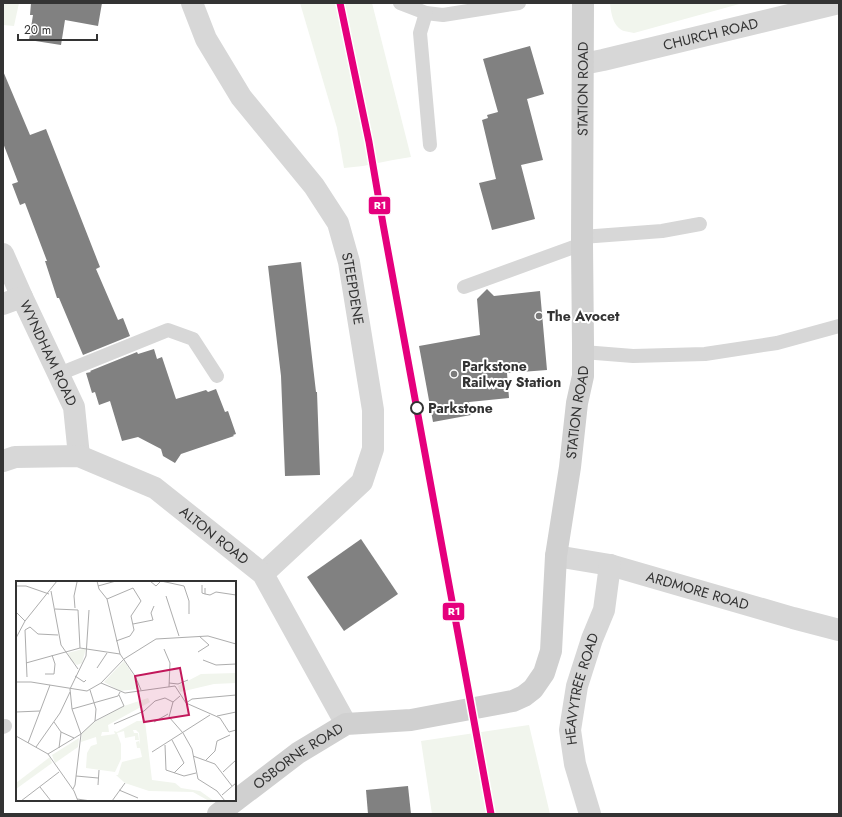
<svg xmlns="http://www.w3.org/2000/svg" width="842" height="817" viewBox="0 0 842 817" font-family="Jost,sans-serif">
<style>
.green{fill:#f1f5ed}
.building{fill:#818181}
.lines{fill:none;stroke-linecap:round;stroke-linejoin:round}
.lane{stroke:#d7d7d7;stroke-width:14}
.street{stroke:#d7d7d7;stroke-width:22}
.secondary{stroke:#d0d0d0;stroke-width:22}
.rail-1-casing{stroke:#fff;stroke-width:10}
.rail-1{stroke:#e5007d;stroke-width:7}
.poi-dot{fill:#7a7a7a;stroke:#fff;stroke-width:1.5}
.stop-dot{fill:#fff;stroke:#333;stroke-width:2}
.labels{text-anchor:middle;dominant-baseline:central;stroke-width:4;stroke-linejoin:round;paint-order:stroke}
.street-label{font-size:14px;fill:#333;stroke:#fff}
.poi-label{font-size:14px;font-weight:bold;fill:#333;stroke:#fff;text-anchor:start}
.stop-label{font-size:14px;font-weight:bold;fill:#333;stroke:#fff;text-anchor:start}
.inset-road{fill:none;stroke:#adadad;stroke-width:1}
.view{fill:#c2185b;fill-opacity:0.15;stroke:#c2185b;stroke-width:2}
.inset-edge{fill:none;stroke:#333;stroke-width:2}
.line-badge{stroke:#fff;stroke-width:1.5}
.badge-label{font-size:11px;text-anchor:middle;font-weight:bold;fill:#fff}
</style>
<rect width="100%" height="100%" fill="#fff"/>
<!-- green -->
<g class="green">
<polygon points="3,3 19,3 14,26 3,25"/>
<polygon points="300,3 372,3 411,157 393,160 363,166 344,168 337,128"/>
<path d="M610 3H743L634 33C631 32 627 32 624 31 613 27 611 13 610 3Z"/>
<polygon points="529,725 550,814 432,814 421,741"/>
</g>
<!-- building -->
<g class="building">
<polygon points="31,3 102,3 98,26 65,20 61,45 29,40 33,15 30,15"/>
<polygon points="530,46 544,94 527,99 543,160 521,165 535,219 492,230 479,183 496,179 482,120 488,118 487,115 498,112 483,59"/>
<polygon points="3,71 30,135 46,129 100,267 96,269 118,320 123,318 130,336 83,355 59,298 57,298 45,261 47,261 25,203 20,205 12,184 18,182 3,143"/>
<polygon points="301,262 316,392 317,392 320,475 285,476 281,376 268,266"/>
<polygon points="487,289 494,296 540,291 547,370 507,373 509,398 469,402 471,415 433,422 419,346 480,335 477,299"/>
<polygon points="154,349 157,359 162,357 176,399 206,390 208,392 216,389 225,412 228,411 236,434 233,435 234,436 181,454 175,463 163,456 161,449 138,437 122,441 110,401 99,405 95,392 92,393 86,373 91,372 90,371 137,352 138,354"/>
<polygon points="361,539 398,594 344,631 307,577"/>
<polygon points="408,786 411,814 368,814 366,790"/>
</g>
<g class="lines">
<!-- lane -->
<g class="lane">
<polyline points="400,3 426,13 443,15 519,3"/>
<polyline points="426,13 420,33 430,145"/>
<polyline points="582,237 662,231 700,224"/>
<polyline points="464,287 582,244"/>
<polyline points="583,352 633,356 705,354 777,343 839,326"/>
<polyline points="59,374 168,330 193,339 217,376"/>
<polyline points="3,727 5,726"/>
</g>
<!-- street -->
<g class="street">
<path id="s1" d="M192 3 206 39 241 97 314 186 338 223 349 262 373 410V449L362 482 263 574"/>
<path id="s2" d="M583 64 603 60 839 3"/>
<path id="s3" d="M3 254 22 297 74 407 79 456"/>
<polyline points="3,304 22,297"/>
<path id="s4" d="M3 461 15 457 79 456 155 488 263 574 346 724"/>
<path id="s5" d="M556 556 610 565 793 618 839 630"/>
<path id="s6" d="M590 814 575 764 570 730 577 686 592 639 604 610 610 565"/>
</g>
<!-- secondary -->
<path class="secondary" id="s7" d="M218 814 298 753 346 724 411 720 513 701 524 696 533 689 544 673 551 651 556 556 570 467 577 403 583 376V343L582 244 583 3"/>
<!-- rail-1 casing -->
<g class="rail-1-casing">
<polyline id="rail-1" points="340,3 369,142 383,224 491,814"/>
</g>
<!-- rail-1 -->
<use href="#rail-1" class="rail-1"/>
</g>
<!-- markers -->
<g class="poi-dot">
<circle cx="539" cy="316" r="4"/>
<circle cx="454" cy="374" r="4"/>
</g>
<circle class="stop-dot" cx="417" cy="408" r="6"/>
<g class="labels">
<!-- street labels -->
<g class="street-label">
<text stroke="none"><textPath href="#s2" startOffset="131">CHURCH ROAD</textPath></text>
<text stroke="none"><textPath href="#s7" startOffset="956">STATION ROAD</textPath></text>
<text stroke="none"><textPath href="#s1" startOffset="333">STEEPDENE</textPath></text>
<text stroke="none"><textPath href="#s3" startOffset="109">WYNDHAM ROAD</textPath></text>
<text stroke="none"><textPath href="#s7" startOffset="632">STATION ROAD</textPath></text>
<text stroke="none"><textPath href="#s4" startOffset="235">ALTON ROAD</textPath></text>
<text stroke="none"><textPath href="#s5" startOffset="146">ARDMORE ROAD</textPath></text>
<text stroke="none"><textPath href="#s6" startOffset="129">HEAVYTREE ROAD</textPath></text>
<text stroke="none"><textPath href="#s7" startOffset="99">OSBORNE ROAD</textPath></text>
</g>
<!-- poi labels -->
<g class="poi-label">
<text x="547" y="316">The Avocet</text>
<text x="462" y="366">Parkstone<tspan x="462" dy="16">Railway Station</tspan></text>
</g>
<!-- stop labels -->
<g class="stop-label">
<text x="428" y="408">Parkstone</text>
</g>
</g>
<!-- overview -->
<g transform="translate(16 581)">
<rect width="220" height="220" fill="#fff"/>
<path d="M70 67 66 82 61 84 54 78 52 72ZM108 80 117 94 122 108 104 110 88 101ZM220 92V102L198 103 164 111 162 105 185 93ZM132 117 134 121 92 144 93 151H86L85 155 99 153 98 150 101 151 121 140H129L136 199 159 202 165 207 184 210 198 220H193L177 211 133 210 109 202 100 194H102L106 181 126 176 124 167H121L120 161 123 160 124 164 123 152 120 149H117L118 152H122L123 159H119V155L109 157 108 150 101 152 105 163V178L99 191 70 187 71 172 75 165 81 163 80 156 65 161 66 152 77 142 108 125ZM63 157 62 166 39 182 36 174ZM34 176 36 182 0 208V202Z" fill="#f1f5ed"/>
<path class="inset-road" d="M81 0 83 8 91 18 104 73 119 95 125 109M134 0 140 5 145 0M145 0 168 5 173 20V33M186 4V12L189 13V7M0 5H10L33 13M82 5 100 0M35 10 45 64 62 88M189 13 194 14 200 11 220 14M150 15 163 55M91 18 117 7 125 20 115 35 118 49 114 55 100 60M59 27 58 15 61 1M39 28 62 29 64 67M0 31 9 40M117 43 137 39 135 32 138 25M0 57 9 40 41 0M148 68 154 82 153 106M182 71 193 64 183 55M187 79 200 84 220 83M10 82 64 67 104 73M81 87 91 72M29 93H38L39 83 36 74M59 95 68 101 70 99M11 96 9 49 14 46 22 53 42 54M0 101H15L71 110 85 102 108 78 140 58 192 55 220 63M85 102 109 112 159 105 170 122 204 137 213 151 220 149M153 102 162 103 172 99M164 115 157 121 153 136 167 152 176 168 182 198 201 210 209 220M170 122 176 118 220 114M56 128 102 115 104 111M0 131 24 130M201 135 220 131M79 140 108 125 103 114M38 141 45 151 43 167M138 141 152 133M98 143 128 130 139 120 149 117 157 121M45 151 58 157M0 155 32 173 58 210 62 220M156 159 168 182 158 192M12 162 34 104M149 164 150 189 168 195 180 192M20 166 44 132 54 111M136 171 194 134M32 173 65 153 79 140 80 128 74 109M177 175 199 183 216 205M190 179 199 170 201 160 214 154M207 191 220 179M60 195 82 197M82 204 83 189M24 206 35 220M57 208 59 204 65 153 56 128 54 108 70 75 73 29M103 209 122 217M206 214 220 202M61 218 75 220M5 220 43 191M96 220 109 202"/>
<path class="view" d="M164 87 173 134 128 141 119 95Z"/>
<rect width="220" height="220" class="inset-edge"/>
</g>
<g class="line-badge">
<rect x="368" y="196" width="23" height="19" rx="4" fill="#e5007d"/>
<rect x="442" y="602" width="23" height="19" rx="4" fill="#e5007d"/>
</g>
<g class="badge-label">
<text x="380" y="209">R1</text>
<text x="454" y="615">R1</text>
</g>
<!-- border -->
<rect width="842" height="817" fill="none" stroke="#333333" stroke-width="8"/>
<!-- scale -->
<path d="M18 34v6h79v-6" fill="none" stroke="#333333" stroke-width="2"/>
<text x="24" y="34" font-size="12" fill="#333333" stroke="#ffffff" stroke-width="3" paint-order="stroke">20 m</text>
</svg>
